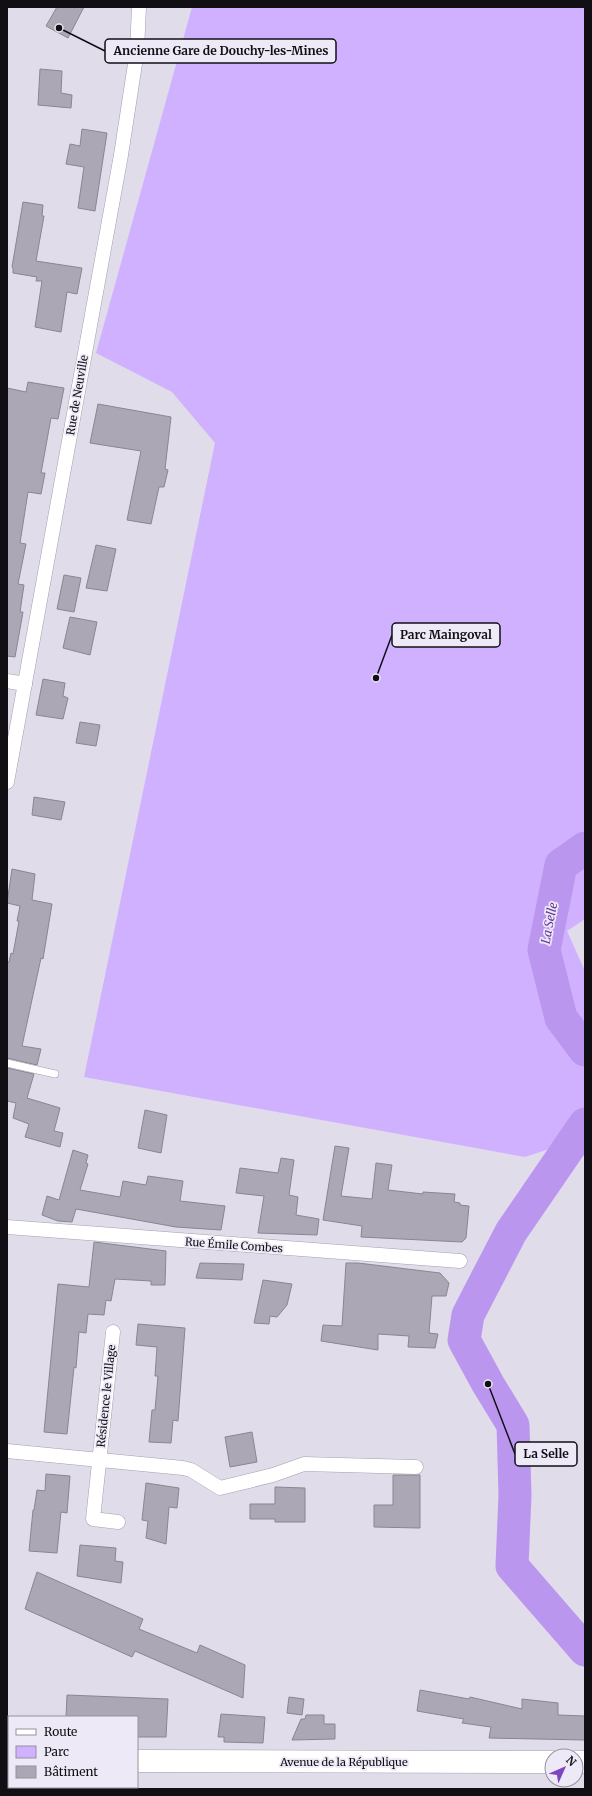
<svg xmlns="http://www.w3.org/2000/svg" width="592" height="1796" viewBox="0 0 592 1796" font-family="Merriweather,serif">
<style>
.green{fill:#d0b1ff}
.lines{fill:none;stroke-linecap:round;stroke-linejoin:round}
.river{stroke:#ba96ef;stroke-width:33}
.building{fill:#aca7b4;stroke:#8a8592}
.service-casing{stroke:#a49fac;stroke-width:8}
.minor-casing{stroke:#a49fac;stroke-width:15}
.primary-casing{stroke:#a49fac;stroke-width:23}
.service{stroke:#fff;stroke-width:7}
.minor{stroke:#fff;stroke-width:14}
.primary{stroke:#fff;stroke-width:22}
.labels{text-anchor:middle;dominant-baseline:central;stroke-width:3.5;stroke-linejoin:round;paint-order:stroke}
.street-label{font-size:11px;fill:#110f14;stroke:#eee9f7}
.water-label{font-size:12px;font-style:italic;fill:#643399;stroke:#eee9f7}
.leader{fill:none;stroke:#110f14;stroke-width:1.5}
.callout-dot{fill:#110f14;stroke:#eee9f7;stroke-width:1.5}
.callout{fill:#eee9f7;stroke:#110f14;stroke-width:1.5}
.callout-label{font-size:12px;text-anchor:middle;font-weight:bold;fill:#110f14}
</style>
<rect width="100%" height="100%" fill="#e1dcea"/>
<!-- green -->
<polygon class="green" points="192,7 585,7 585,919 567,931 585,971 585,1137 525,1157 84,1077 215,443 172,392 96,353"/>
<g class="lines">
<!-- river -->
<g class="river">
<polyline points="585,848 561,865 544,950 561,1018 585,1050"/>
<polyline points="585,1124 511,1232 468,1315 464,1340 488,1384 513,1425 515,1495 512,1566 585,1650"/>
</g>
</g>
<!-- building -->
<g class="building">
<polygon points="57,7 84,7 68,38 46,26"/>
<polygon points="40,69 62,71 61,93 72,95 71,108 38,105"/>
<polygon points="82,129 107,133 95,211 78,208 84,167 66,164 70,144 80,146"/>
<polygon points="23,202 43,205 42,216 44,216 36,261 82,268 77,294 67,292 61,332 35,327 42,281 36,281 37,277 13,273 13,268 12,267"/>
<polygon points="28,382 64,388 58,419 51,418 41,473 45,473 41,494 28,492 20,543 26,544 18,584 24,585 20,612 23,612 15,657 7,656 7,388 26,392"/>
<polygon points="98,404 171,417 165,469 168,470 164,487 159,487 151,524 127,520 141,451 90,443"/>
<polygon points="96,545 116,549 107,591 86,588"/>
<polygon points="64,575 81,578 74,612 57,609"/>
<polygon points="70,617 97,622 90,655 63,648"/>
<polygon points="43,679 65,683 63,696 68,698 63,719 36,715"/>
<polygon points="80,722 100,725 96,746 76,743"/>
<polygon points="34,797 65,802 61,820 32,815"/>
<polygon points="12,869 35,874 32,900 52,904 43,959 41,958 22,1046 41,1049 37,1065 7,1058 7,962 9,962 11,953 13,954 19,921 17,921 20,906 7,903"/>
<polygon points="7,1068 34,1074 27,1098 60,1108 54,1131 63,1133 60,1147 25,1137 29,1124 13,1118 16,1103 7,1101"/>
<polygon points="145,1110 167,1115 161,1153 138,1148"/>
<polygon points="335,1146 349,1148 341,1196 372,1199 376,1163 392,1165 388,1190 423,1194 423,1192 455,1194 454,1202 460,1203 460,1205 469,1206 466,1238 462,1242 361,1237 362,1226 323,1220"/>
<polygon points="73,1150 88,1155 86,1163 88,1164 80,1190 120,1197 123,1181 146,1185 148,1176 183,1181 180,1201 225,1206 221,1230 176,1227 76,1209 72,1222 58,1221 42,1215 47,1196 59,1200"/>
<polygon points="281,1158 294,1160 289,1195 298,1197 296,1215 319,1219 317,1235 258,1233 264,1196 236,1193 240,1168 278,1173"/>
<polygon points="94,1242 166,1251 165,1285 151,1285 151,1281 115,1279 111,1301 106,1300 104,1315 88,1314 86,1333 79,1332 76,1368 74,1367 67,1434 44,1432 58,1284 89,1287"/>
<polygon points="200,1263 244,1264 242,1280 196,1278"/>
<polygon points="346,1263 358,1263 440,1273 449,1283 446,1296 432,1296 429,1333 438,1334 435,1348 408,1347 409,1336 378,1334 378,1350 321,1341 323,1325 342,1326"/>
<polygon points="263,1280 292,1284 287,1305 277,1317 270,1316 269,1324 254,1323"/>
<polygon points="138,1324 185,1328 178,1421 173,1420 171,1443 149,1442 152,1410 155,1410 158,1376 155,1376 157,1347 136,1345"/>
<polygon points="252,1432 257,1462 230,1467 225,1437"/>
<polygon points="46,1474 70,1476 67,1513 61,1512 57,1553 29,1551 33,1510 34,1510 37,1490 45,1491"/>
<polygon points="393,1475 420,1475 420,1528 374,1527 374,1505 393,1505"/>
<polygon points="146,1483 179,1488 177,1508 169,1507 166,1544 146,1538 148,1521 142,1520"/>
<polygon points="275,1487 305,1488 305,1522 275,1522 275,1519 250,1519 250,1504 275,1504"/>
<polygon points="80,1545 116,1548 115,1561 123,1562 121,1583 77,1576"/>
<polygon points="37,1572 143,1619 139,1629 197,1653 200,1645 245,1665 243,1698 135,1651 132,1657 25,1609"/>
<polygon points="420,1690 469,1699 470,1697 522,1709 522,1699 558,1703 558,1715 585,1716 585,1740 489,1738 491,1727 462,1723 464,1719 417,1711"/>
<polygon points="67,1695 168,1699 166,1737 137,1737 137,1717 66,1717"/>
<polygon points="289,1697 304,1699 302,1715 287,1713"/>
<polygon points="221,1714 265,1717 263,1743 224,1742 224,1737 218,1737"/>
<polygon points="306,1715 324,1715 324,1724 335,1724 335,1739 292,1740 301,1719 305,1719"/>
</g>
<g class="lines">
<!-- service casing -->
<g class="service-casing">
<polyline id="service" points="7,1063 55,1074"/>
</g>
<!-- minor casing -->
<g class="minor-casing">
<g id="minor">
<polyline points="7,681 25,684"/>
<polyline points="7,782 121,155 137,51 139,7"/>
<polyline points="7,1227 460,1261"/>
<polyline points="113,1332 93,1519 118,1522"/>
<polyline points="7,1451 183,1468 191,1470 220,1488 273,1475 304,1464 416,1467"/>
</g>
</g>
<!-- primary casing -->
<g class="primary-casing">
<g id="primary">
<polyline points="7,1761 9,1761"/>
<polyline points="137,1761 552,1762"/>
<polyline points="576,1762 585,1762"/>
</g>
</g>
<!-- service -->
<use href="#service" class="service"/>
<!-- minor -->
<use href="#minor" class="minor"/>
<!-- primary -->
<use href="#primary" class="primary"/>
</g>
<g class="labels">
<!-- street labels -->
<g class="street-label">
<text transform="translate(77 395) rotate(-80)">Rue de Neuville</text>
<text transform="translate(234 1245) rotate(4)">Rue Émile Combes</text>
<text transform="translate(106 1396) rotate(-84)">Résidence le Village</text>
<text x="344" y="1762">Avenue de la République</text>
</g>
<!-- water labels -->
<g class="water-label">
<text transform="translate(549 923) rotate(-79)">La Selle</text>
</g>
</g>
<!-- callouts -->
<path class="leader" d="M59 28L105 51M376 678L392 635M488 1384L515 1454"/>
<g class="callout-dot">
<circle cx="59" cy="28" r="4"/>
<circle cx="376" cy="678" r="4"/>
<circle cx="488" cy="1384" r="4"/>
</g>
<g class="callout">
<rect x="105" y="39" width="231" height="24" rx="4"/>
<rect x="392" y="623" width="108" height="24" rx="4"/>
<rect x="515" y="1442" width="62" height="24" rx="4"/>
</g>
<g class="callout-label">
<text x="221" y="55">Ancienne Gare de Douchy-les-Mines</text>
<text x="446" y="639">Parc Maingoval</text>
<text x="546" y="1458">La Selle</text>
</g>
<!-- border -->
<rect width="592" height="1796" fill="none" stroke="#110f14" stroke-width="16"/>
<!-- legend -->
<rect x="8" y="1716" width="130" height="72" fill="#eee9f7" stroke="#96929c"/>
<rect x="16" y="1729" width="20" height="6" fill="#ffffff" stroke="#96929c"/>
<text x="44" y="1736" font-size="12" fill="#110f14">Route</text>
<rect x="16" y="1746" width="20" height="12" fill="#d0b1ff" stroke="#96929c"/>
<text x="44" y="1756" font-size="12" fill="#110f14">Parc</text>
<rect x="16" y="1766" width="20" height="12" fill="#aca7b4" stroke="#96929c"/>
<text x="44" y="1776" font-size="12" fill="#110f14">Bâtiment</text>
<!-- north arrow -->
<g transform="translate(564 1768) rotate(45)"><circle r="19" fill="#eee9f7" stroke="#96929c"/>
<path d="M0-3L7 15L0 10L-7 15Z" fill="#7e47be"/>
<text y="-6" font-size="11" font-weight="bold" text-anchor="middle" fill="#110f14">N</text>
</g>
</svg>
